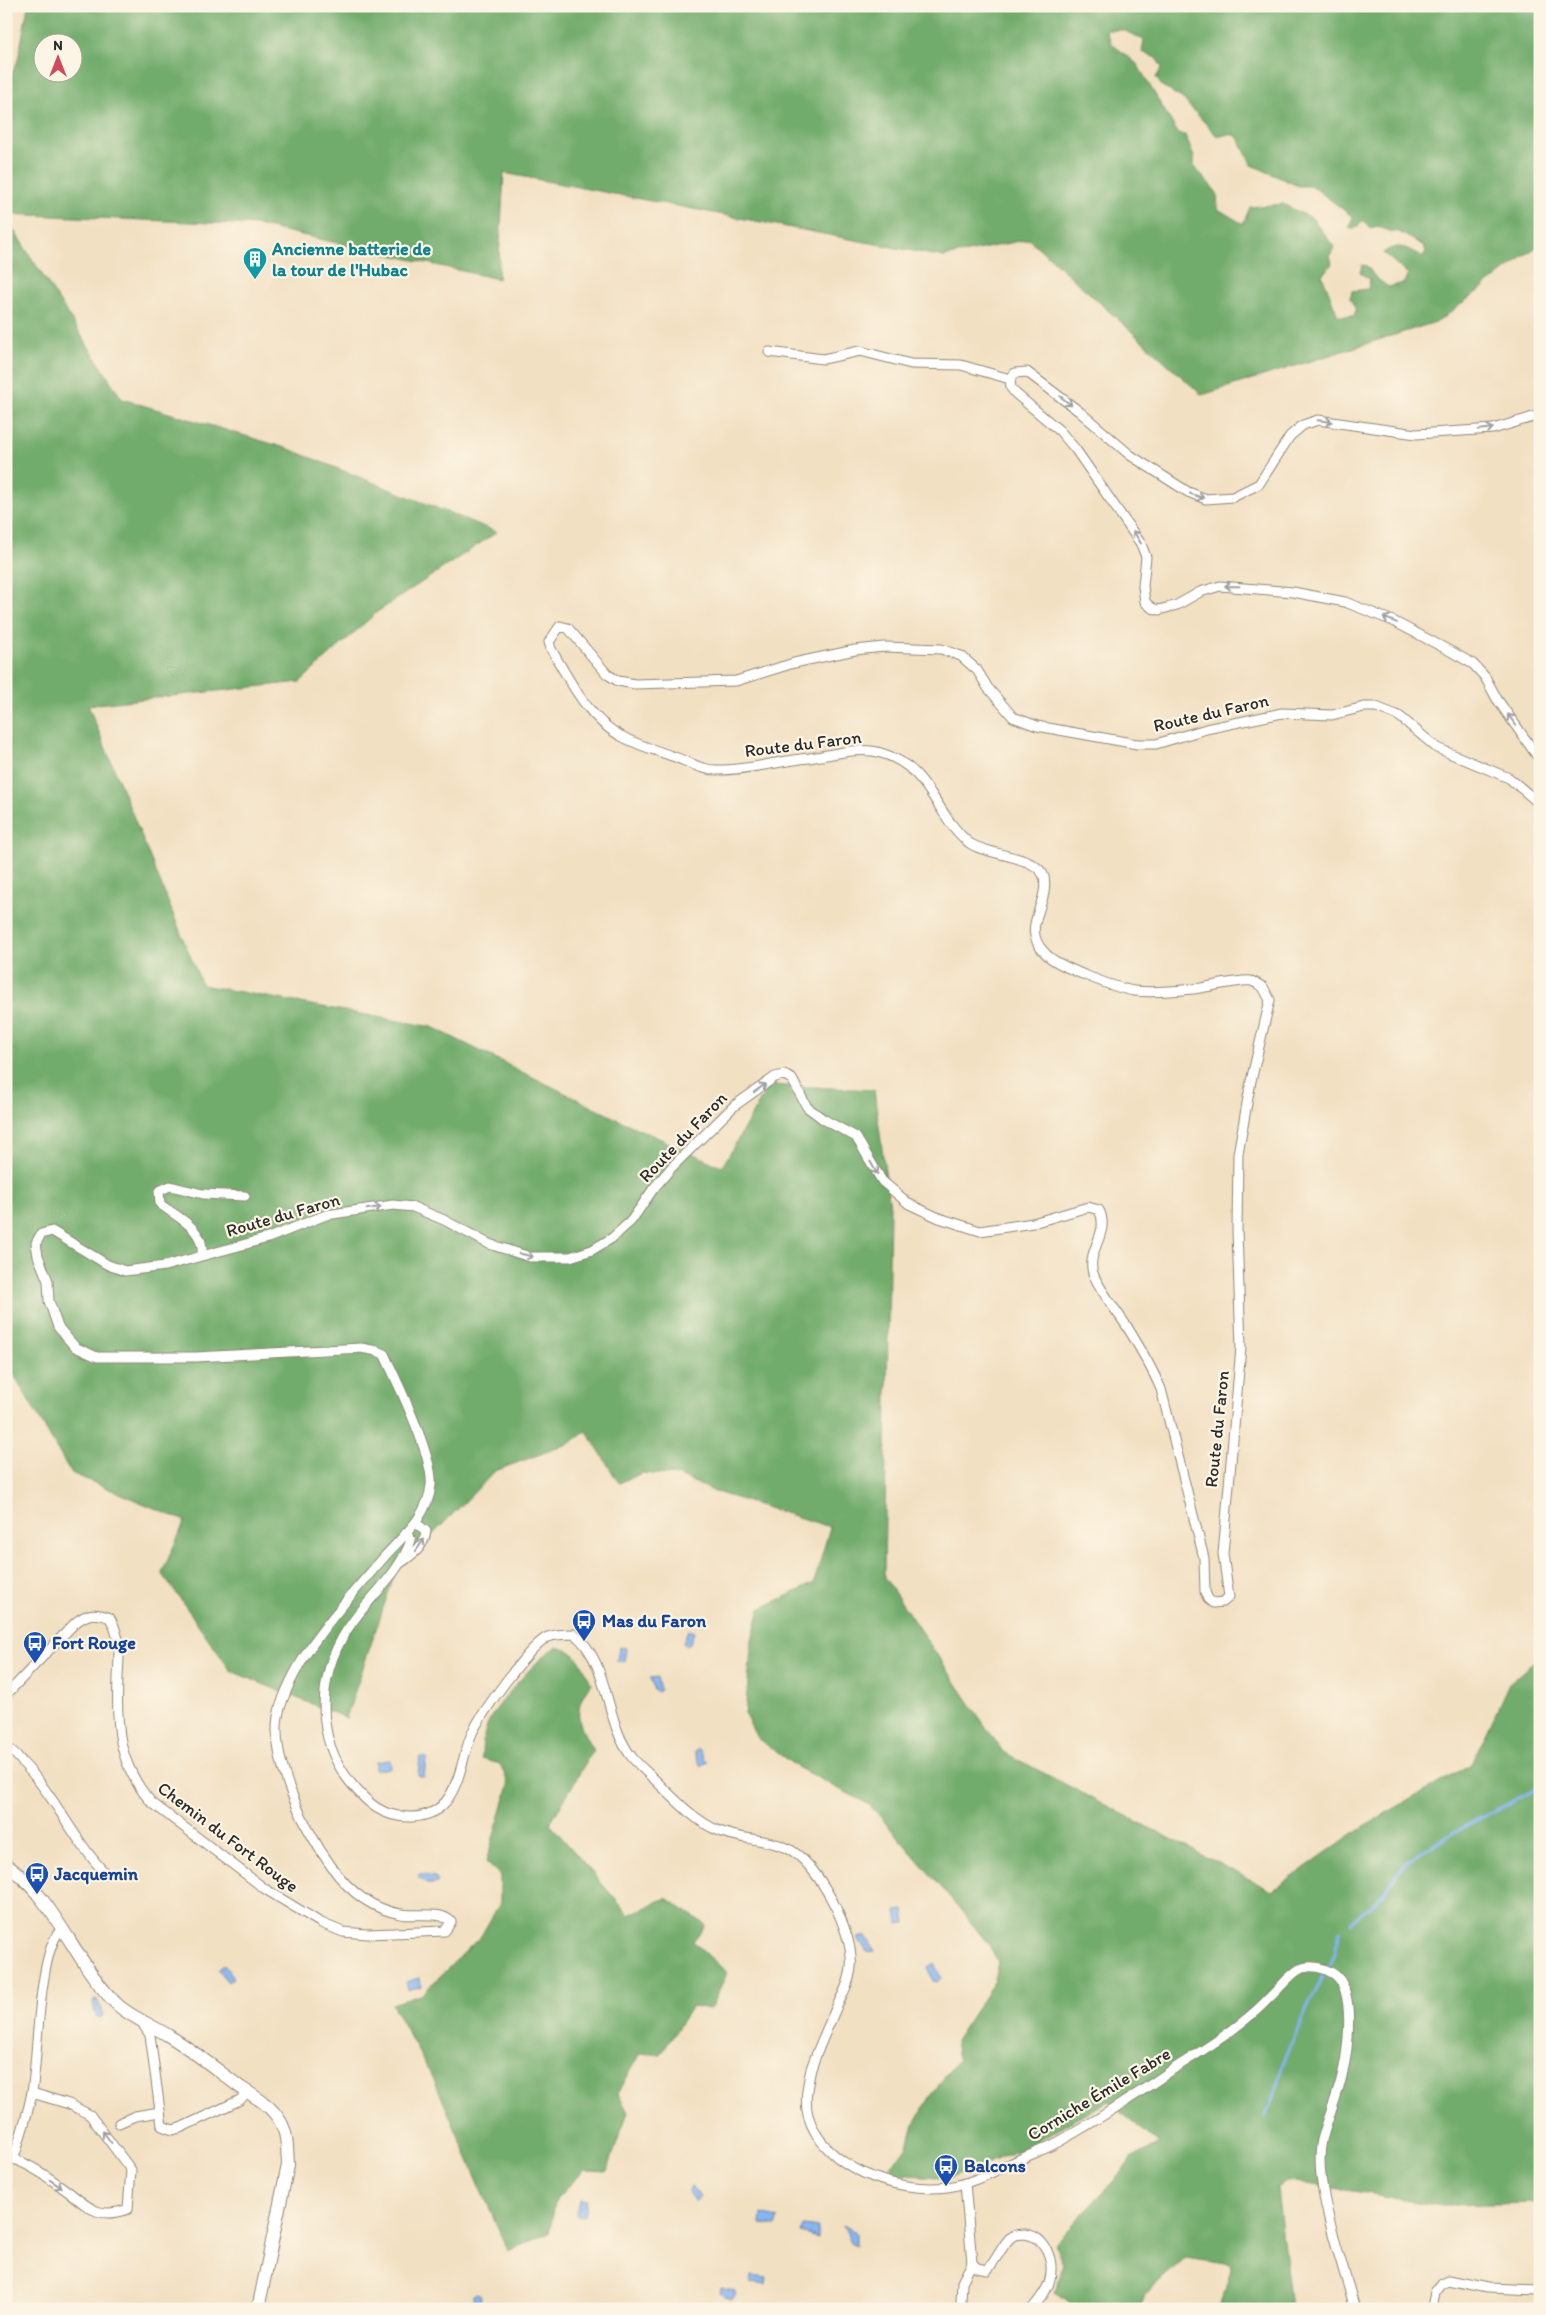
<svg xmlns="http://www.w3.org/2000/svg" width="1546" height="2315" viewBox="0 0 1546 2315" font-family="Itim,sans-serif">
<style>
.forest{fill:#72ac6c;stroke:#4e6c4c;fill-rule:evenodd}
.water{fill:#86b5f1;stroke:#58708e}
.lines{fill:none;stroke-linecap:round;stroke-linejoin:round}
.stream{stroke:#86b5f1;stroke-width:3}
.street-casing{stroke:#8e8676;stroke-width:11}
.secondary-casing{stroke:#8e8676;stroke-width:14}
.street{stroke:#fff;stroke-width:9}
.secondary{stroke:#fff;stroke-width:12}
.oneway{stroke:#a0a0a0}
.labels{text-anchor:middle;dominant-baseline:central;stroke-width:4.5;stroke-linejoin:round;paint-order:stroke}
.culture-label{font-size:18px;font-weight:bold;fill:#0d838f;stroke:#fcf5e5;text-anchor:start}
.street-label{font-size:18px;fill:#2b2b2b;stroke:#fcf5e5}
.transit-label{font-size:18px;font-weight:bold;fill:#164399;stroke:#fcf5e5;text-anchor:start}
</style>
<rect width="100%" height="100%" fill="#fcf5e5"/>
<filter id="ink" filterUnits="userSpaceOnUse"><feTurbulence type="fractalNoise" baseFrequency=".02" numOctaves="2"/><feDisplacementMap in="SourceGraphic" scale="10" xChannelSelector="R" yChannelSelector="G"/><feConvolveMatrix kernelMatrix="1 2 1 2 8 2 1 2 1" color-interpolation-filters="sRGB"/></filter>
<filter id="wash" filterUnits="userSpaceOnUse"><feTurbulence type="fractalNoise" baseFrequency=".0096" numOctaves="4" result="noise"/><feDisplacementMap in="SourceGraphic" scale="20" xChannelSelector="R" yChannelSelector="G"/><feGaussianBlur stdDeviation="1.12" result="paint"/><feColorMatrix in="noise" values="0 0 0 0 0 0 0 0 0 0 0 0 0 0 0 0 0 1.4 0 .05"/><feComposite in="paint" operator="in"/></filter>
<g filter="url(#wash)">
<rect width="100%" height="100%" fill="#f2e0c2"/>
<!-- forest -->
<g class="forest">
<path d="M28 6H1540V244L1439 321 1202 395 1029 239 944 257 504 173 498 279 257 225 6 214V86L18 60ZM1106 30H1123L1144 40 1142 52 1156 58 1162 67 1156 78 1162 86 1183 99 1218 137 1228 134 1237 136 1252 165 1298 186H1312L1353 217 1349 227 1355 229 1363 220 1370 228 1378 226 1388 231 1399 232 1424 246 1426 252 1422 257C1408 248 1398 242 1383 253 1393 259 1397 268 1408 273L1404 283 1388 287 1375 277 1367 266 1362 265 1360 273 1370 279 1368 289 1352 291 1350 298 1356 310 1354 316H1338L1322 275 1332 264 1330 255 1334 247 1313 219 1283 204 1250 207 1243 224 1218 209 1217 193 1194 166V157L1185 135H1179L1137 64 1112 44ZM42 42H72V72H42Z"/>
<polygon points="6,218 122,399 289,449 497,532 377,612 300,682 88,705 202,985 432,1027 619,1120 722,1167 769,1085 874,1090 890,1207 884,1577 1003,1752 1272,1891 1362,1827 1472,1764 1509,1683 1540,1657 1540,2203 1443,2205 1288,2181 1277,2188 1291,2309 1220,2309 1232,2264 1186,2257 1144,2295 1139,2309 1072,2309 1069,2302 1056,2292 1063,2264 1055,2243 1123,2171 1131,2159 1159,2144 1108,2101 1022,2149 951,2178 896,2174 890,2165 907,2148 914,2125 932,2094 958,2059 955,2041 993,1984 998,1962 989,1945 955,1903 870,1805 797,1767 757,1738 745,1715 752,1639 760,1609 814,1583 830,1527 713,1491 680,1476 642,1473 619,1483 587,1431 570,1443 495,1471 395,1573 346,1718 231,1671 162,1573 185,1521 71,1473 6,1361"/>
<path d="M557 1647C578 1650 583 1666 591 1683 571 1710 578 1724 593 1750L550 1824 629 1915 666 1898 706 1925 693 1941 727 1973 710 2009 692 2006 660 2055 640 2053 618 2094 628 2112 607 2171 585 2170 556 2199 549 2233 508 2251 436 2084 392 2004 421 1995 481 1936 500 1903V1876L486 1862 509 1785 500 1764 482 1759C482 1746 483 1734 489 1721 495 1707 542 1652 557 1647Z"/>
</g>
<!-- water -->
<g class="water">
<polygon points="688,1630 694,1632 690,1644 686,1646 683,1643"/>
<polygon points="619,1647 626,1648 624,1662 617,1661"/>
<polygon points="657,1677 660,1690 657,1692 654,1691 650,1678"/>
<polygon points="699,1749 704,1759 708,1761 701,1766 694,1752"/>
<polygon points="420,1757 428,1758 426,1760 424,1777 418,1776"/>
<polygon points="390,1760 391,1768 375,1770 375,1762"/>
<polygon points="419,1874 435,1877 438,1882 435,1884 428,1884 418,1877"/>
<polygon points="904,1910 906,1923 898,1924 896,1911"/>
<polygon points="866,1936 875,1951 867,1952 858,1938"/>
<polygon points="934,1963 941,1978 937,1982 933,1981 928,1967"/>
<polygon points="224,1965 234,1977 228,1982 218,1970"/>
<polygon points="419,1978 422,1986 408,1990 406,1982"/>
<path d="M97 2000 103 2012 102 2017 99 2018C94 2016 94 2006 93 2001Z"/>
<polygon points="692,2186 700,2197 695,2202 688,2192"/>
<polygon points="579,2199 587,2200 584,2216 576,2215"/>
<polygon points="762,2214 777,2218 776,2226 761,2224"/>
<polygon points="803,2226 818,2228 818,2238 801,2233"/>
<polygon points="843,2226 856,2233 856,2246 851,2243"/>
<polygon points="751,2276 767,2278 766,2285 750,2283"/>
<polygon points="721,2288 734,2291 736,2295 730,2299 720,2292"/>
<polygon points="476,2293 480,2295 481,2309 474,2309 473,2295"/>
</g>
<g class="lines">
<!-- stream -->
<g class="stream">
<polyline points="1350,1923 1382,1895 1405,1863 1454,1832 1540,1787"/>
<polyline points="1265,2117 1279,2082 1282,2066 1310,2001 1334,1957 1340,1931"/>
</g>
</g>
</g>
<g filter="url(#ink)">
<g class="lines">
<!-- street casing -->
<g class="street-casing">
<g id="street">
<polyline points="769,352 823,359 860,351 911,364 961,365 1010,379"/>
<polyline points="1540,415 1493,429 1416,434 1318,420 1303,425 1290,436 1259,484 1233,497 1206,499 1188,492 1130,455 1080,412 1027,372 1015,373 1010,379 1011,388 1016,394 1060,431 1076,450 1141,544 1146,557 1143,586 1145,602 1152,608 1159,610 1177,605 1200,592 1220,586 1293,592 1345,602 1393,621 1452,652 1473,664 1485,677 1497,699 1540,760"/>
<path d="M202 1254C205 1229 177 1217 160 1204L159 1191 170 1186 203 1194 245 1196"/>
<path d="M406 1533 411 1540C401 1571 373 1594 354 1620 318 1667 312 1734 350 1782 367 1803 383 1818 412 1817 461 1815 458 1763 473 1731 483 1712 530 1644 548 1637 556 1634 566 1634 574 1634 610 1662 604 1721 631 1756 637 1764 646 1771 653 1778 673 1797 692 1819 717 1830 739 1840 765 1838 787 1848 818 1862 855 1934 851 1967 850 1981 843 1994 837 2006 828 2027 818 2048 811 2069 808 2083 804 2100 808 2115 823 2169 897 2193 947 2187 971 2184 993 2172 1014 2162 1029 2155 1046 2149 1060 2141 1099 2119 1136 2095 1172 2070 1193 2056 1216 2043 1236 2027 1248 2018 1260 2008 1270 1997 1280 1988 1288 1976 1300 1969 1310 1964 1325 1968 1334 1974 1356 1989 1348 2049 1343 2072 1338 2095 1328 2117 1322 2140 1312 2183 1343 2264 1355 2309"/>
<path d="M402 1562C414 1553 424 1547 426 1531L416 1523"/>
<path d="M6 1695 75 1623C87 1613 95 1612 110 1618 122 1640 119 1654 118 1678 116 1726 118 1764 151 1802L265 1889 321 1923 343 1932 367 1934 445 1931 451 1922C441 1910 416 1917 401 1914 371 1909 348 1890 331 1866 305 1830 266 1754 280 1708 297 1652 347 1600 385 1556 404 1535 428 1516 431 1485 434 1458 397 1381 384 1354L377 1351 361 1348 196 1357H97L75 1347 58 1327 49 1301 48 1281 38 1256 36 1243 41 1234 52 1231 108 1265 125 1271 165 1266 268 1238 326 1215 393 1205 413 1207 444 1220 489 1244 530 1257H570L592 1250 612 1238 631 1221 654 1188 672 1167 734 1106 775 1077 784 1075 792 1079 807 1107 823 1119 856 1137 882 1181 909 1204 939 1218 980 1231 1033 1223 1088 1207 1099 1210C1110 1232 1089 1247 1092 1269 1093 1281 1118 1313 1126 1325 1139 1346 1151 1366 1161 1389L1204 1558 1205 1592 1208 1599 1213 1603 1223 1602 1229 1597 1223 1554 1241 1347 1237 1231 1238 1154 1251 1081 1270 1000 1263 987C1259 985 1255 982 1251 981 1243 979 1204 988 1193 989 1174 991 1152 993 1134 991 1116 988 1058 967 1046 954 1018 928 1050 905 1044 877 1038 855 985 856 968 842 934 813 930 767 881 753 860 746 831 755 809 758 779 761 749 770 719 770 703 771 687 761 672 756 655 750 637 745 621 736 588 719 569 679 551 649L549 642 560 626 568 628 607 674 618 681 635 684 736 681 794 663 855 650 884 647 941 649 961 656 977 670 988 688 1013 717 1037 726 1137 744H1156L1206 729 1282 713 1332 715 1364 707H1376L1399 716 1437 748 1509 778 1540 804"/>
<path d="M6 1747C13 1750 18 1757 23 1763 55 1796 74 1841 106 1874"/>
<polyline points="145,2022 144,2026 150,2035 162,2126 173,2130 180,2128 240,2100 247,2092"/>
<polyline points="119,2123 135,2116 160,2112"/>
<path d="M6 2157C25 2160 54 2181 70 2193 91 2210 101 2219 128 2209L131 2170 90 2115 69 2104 32 2093"/>
<path d="M14 2158C20 2137 28 2114 32 2092 38 2059 38 1947 62 1929"/>
<path d="M972 2263 977 2268 987 2270C996 2261 1001 2247 1010 2238 1014 2235 1020 2234 1025 2234 1046 2237 1054 2260 1050 2279 1048 2290 1039 2300 1032 2309"/>
<polyline points="961,2302 962,2282 972,2263 965,2183"/>
<polyline points="1432,2309 1435,2292 1442,2283 1449,2280 1488,2288 1540,2290"/>
</g>
</g>
<!-- secondary casing -->
<g class="secondary-casing">
<path id="secondary" d="M6 1865C55 1896 77 1969 120 2007 135 2019 153 2026 169 2036 194 2051 217 2070 240 2087 255 2097 271 2105 280 2121 288 2134 287 2150 288 2165L258 2309"/>
</g>
<!-- street -->
<use href="#street" class="street"/>
<!-- secondary -->
<use href="#secondary" class="secondary"/>
</g>
<!-- one-way arrows -->
<defs><path id="oneway-shaft" d="M-6 0H5M1.5-3L5.5 0L1.5 3" fill="none" stroke-width="1.6" stroke-linecap="round" stroke-linejoin="round" transform="scale(1.25)"/></defs>
<g class="oneway">
<use href="#oneway-shaft" transform="translate(1066 401) rotate(39)"/>
<use href="#oneway-shaft" transform="translate(1325 421) rotate(6)"/>
<use href="#oneway-shaft" transform="translate(1486 429) rotate(-8)"/>
<use href="#oneway-shaft" transform="translate(1197 496) rotate(19)"/>
<use href="#oneway-shaft" transform="translate(1137 537) rotate(-122)"/>
<use href="#oneway-shaft" transform="translate(1232 586) rotate(-179)"/>
<use href="#oneway-shaft" transform="translate(1390 620) rotate(-157)"/>
<use href="#oneway-shaft" transform="translate(1512 720) rotate(-125)"/>
<use href="#oneway-shaft" transform="translate(760 1088) rotate(-35)"/>
<use href="#oneway-shaft" transform="translate(874 1168) rotate(60)"/>
<use href="#oneway-shaft" transform="translate(374 1208) rotate(-9)"/>
<use href="#oneway-shaft" transform="translate(526 1255) rotate(13)"/>
<use href="#oneway-shaft" transform="translate(420 1545) rotate(-56)"/>
<use href="#oneway-shaft" transform="translate(107 2137) rotate(-127)"/>
<use href="#oneway-shaft" transform="translate(56 2184) rotate(33)"/>
</g>
</g>
<!-- icons -->
<defs>
<g id="building-pin" transform="scale(1.25)"><path d="M0 17L-7.5 6A9.5 9.5 0 1 1 7.5 6Z" fill="#0f9aa8" stroke="#fcf5e5"/><path d="M-4-6H4V6H1V3H-1V6H-4ZM-2.5-4.3h1.7v1.8h-1.7ZM.8-4.3h1.7v1.8H.8ZM-2.5-1h1.7V.8h-1.7ZM.8-1h1.7V.8H.8Z" fill="#fff"/></g>
<g id="bus-pin" transform="scale(1.25)"><path d="M0 17L-7.5 6A9.5 9.5 0 1 1 7.5 6Z" fill="#1a4fb4" stroke="#fcf5e5"/><path d="M-5-6H5V4H4V6H2V4H-2V6H-4V4H-5ZM-3.5-4V0h7V-4ZM-3.5 1.2v1.5H-2V1.2ZM2 1.2v1.5H3.5V1.2Z" fill="#fff"/></g>
</defs>
<g fill-rule="evenodd">
<use href="#building-pin" x="255" y="259"/>
<use href="#bus-pin" x="584" y="1621"/>
<use href="#bus-pin" x="35" y="1643"/>
<use href="#bus-pin" x="37" y="1874"/>
<use href="#bus-pin" x="946" y="2166"/>
</g>
<g class="labels">
<!-- culture labels -->
<g class="culture-label">
<text x="272" y="249">Ancienne batterie de<tspan x="272" dy="21">la tour de l'Hubac</tspan></text>
</g>
<!-- street labels -->
<g class="street-label">
<text transform="translate(1211 713) rotate(-13)">Route du Faron</text>
<text transform="translate(803 744) rotate(-7)">Route du Faron</text>
<text transform="translate(683 1137) rotate(-46)">Route du Faron</text>
<text transform="translate(283 1215) rotate(-16)">Route du Faron</text>
<text transform="translate(1217 1429) rotate(-84)">Route du Faron</text>
<text transform="translate(228 1837) rotate(37)">Chemin du Fort Rouge</text>
<text transform="translate(1099 2094) rotate(-31)">Corniche Émile Fabre</text>
</g>
<!-- transit labels -->
<g class="transit-label">
<text x="602" y="1621">Mas du Faron</text>
<text x="52" y="1643">Fort Rouge</text>
<text x="54" y="1874">Jacquemin</text>
<text x="964" y="2166">Balcons</text>
</g>
</g>
<!-- margin -->
<rect width="1546" height="2315" fill="none" stroke="#fcf5e5" stroke-width="25"/>
<!-- north arrow -->
<g transform="translate(58 58)"><circle r="24" fill="#fcf5e5" stroke="#a8a49b"/>
<path d="M0-4L9 19L0 12L-9 19Z" fill="#d1495b"/>
<text y="-8" font-size="14" font-weight="bold" text-anchor="middle" fill="#2b2b2b">N</text>
</g>
</svg>
